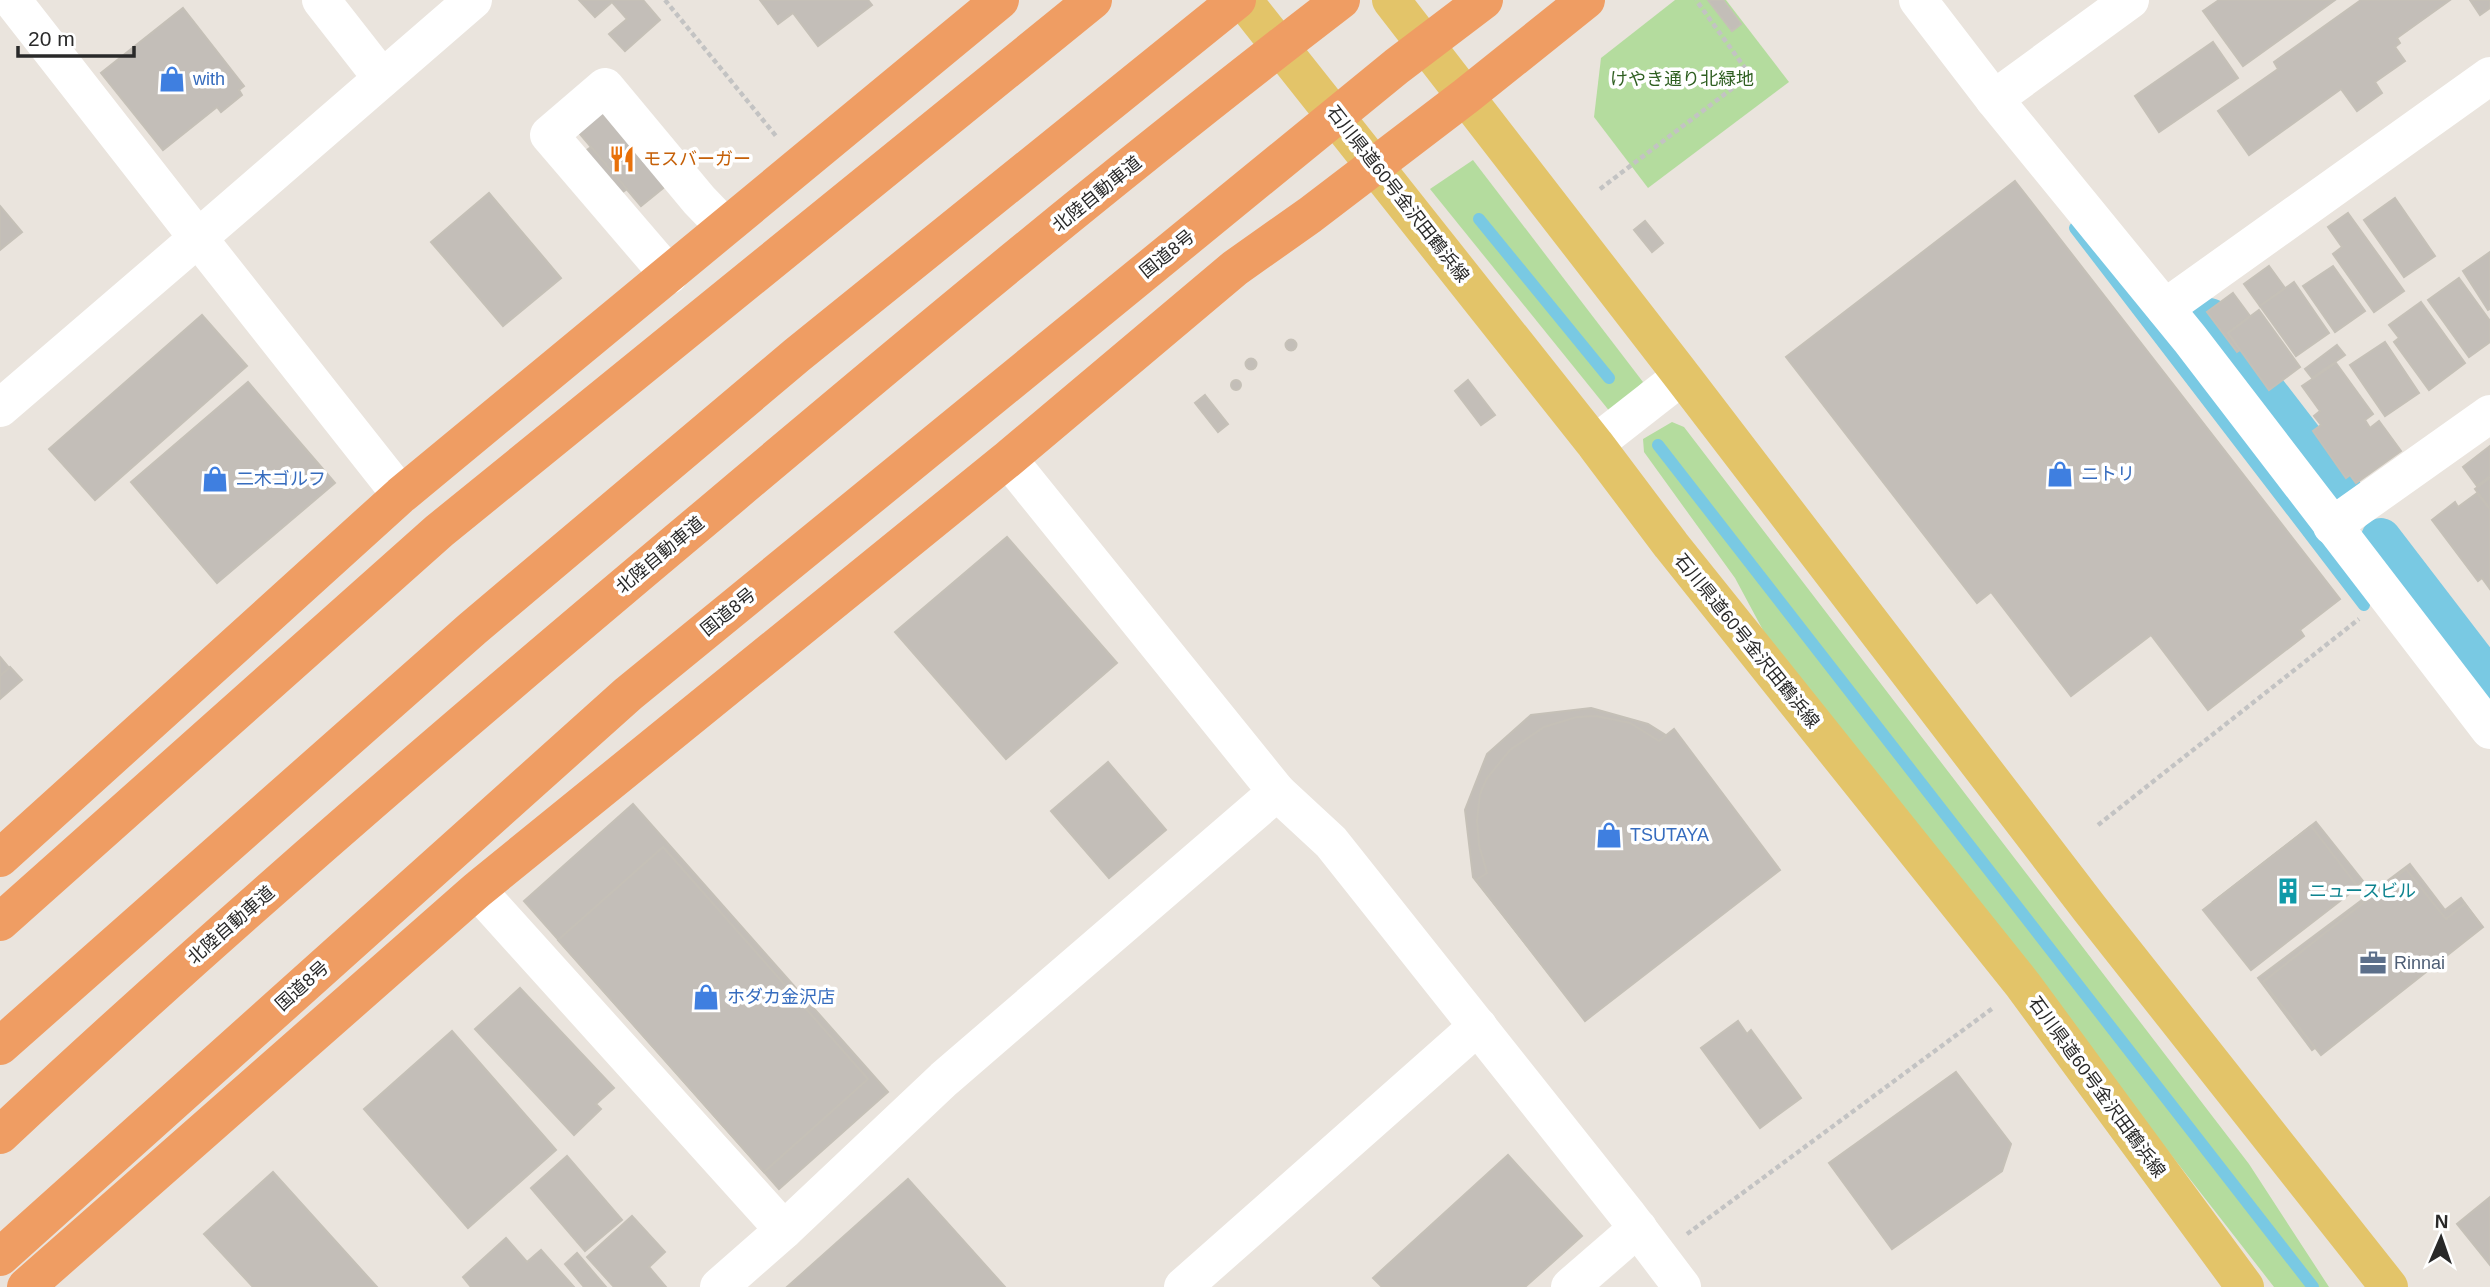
<svg xmlns="http://www.w3.org/2000/svg" width="2490" height="1287" viewBox="0 0 2490 1287" font-family="Helvetica,'Noto Sans JP',sans-serif">
<style>
.green{fill:#b4dc9e}
.lines{fill:none;stroke-linecap:round;stroke-linejoin:round}
.stream{stroke:#79c9e3;stroke-width:12}
.canal{stroke:#79c9e3;stroke-width:40}
.building{fill:#c3beb8;stroke:#c5c0b7;stroke-width:2}
.path{stroke:#c3c3c3;stroke-width:4.5;stroke-dasharray:5 3.5;stroke-linecap:butt}
.minor{stroke:#fff;stroke-width:38}
.major{stroke:#e3c469;stroke-width:38}
.highway{stroke:#ef9d63;stroke-width:38}
.labels{text-anchor:middle;dominant-baseline:central;stroke-width:7;stroke-linejoin:round;paint-order:stroke}
.shop-label{font-size:18px;fill:#366cbe;stroke:#fff;text-anchor:start}
.park-label{font-size:18px;fill:#2f5f21;stroke:#fff}
.food-label{font-size:18px;fill:#c56008;stroke:#fff;text-anchor:start}
.street-label{font-size:18px;fill:#292929;stroke:#fff}
.culture-label{font-size:18px;fill:#0d838f;stroke:#fff;text-anchor:start}
.service-label{font-size:18px;fill:#4e5e75;stroke:#fff;text-anchor:start}
</style>
<rect width="100%" height="100%" fill="#eae4dd"/>
<!-- green -->
<g class="green">
<polygon points="1675,0 1726,0 1789,82 1648,188 1594,117 1601,58"/>
<polygon points="1473,160 1643,382 1611,413 1430,189"/>
<polygon points="1672,422 1684,427 2249,1164 2329,1287 2274,1287 1764,632 1735,578 1644,452 1643,439"/>
</g>
<g class="lines">
<!-- stream -->
<g class="stream">
<polyline points="1479,219 1609,378"/>
<polyline points="2075,228 2364,605"/>
<polyline points="1658,445 2313,1287"/>
</g>
<!-- canal -->
<g class="canal">
<polyline points="2210,318 2341,488"/>
<polyline points="2381,538 2490,680"/>
</g>
</g>
<!-- building -->
<g class="building">
<polygon points="579,0 643,0 660,20 625,51 609,34 627,19 612,2 595,17"/>
<polygon points="760,0 868,0 872,5 818,46 793,13 778,24"/>
<polygon points="1708,0 1723,0 1741,24 1732,31"/>
<polygon points="2219,0 2335,0 2243,66 2203,11"/>
<polygon points="2361,0 2450,0 2397,38 2400,43 2395,47 2405,61 2375,82 2382,93 2357,111 2341,89 2249,155 2218,111 2278,69 2274,62"/>
<polygon points="2470,0 2490,0 2490,8 2480,15"/>
<polygon points="183,8 244,86 239,90 242,95 221,112 217,107 163,150 101,73"/>
<polygon points="2213,42 2238,78 2159,132 2135,96"/>
<polygon points="606,102 673,180 641,206 575,128"/>
<polygon points="591,147 627,189 620,194 584,152"/>
<polygon points="2015,181 2340,599 2300,630 2304,636 2208,710 2151,635 2071,696 1991,592 1977,603 1786,357"/>
<polygon points="489,193 561,278 503,326 431,242"/>
<polygon points="2395,198 2435,256 2404,277 2364,220"/>
<polygon points="0,206 22,232 0,250"/>
<polygon points="2348,213 2404,291 2374,312 2333,254 2342,247 2328,227"/>
<polygon points="1645,221 1663,243 1652,252 1634,230"/>
<polygon points="2490,252 2490,309 2488,310 2463,271"/>
<polygon points="2269,266 2285,288 2260,306 2244,284"/>
<polygon points="2333,266 2365,311 2335,332 2303,286"/>
<polygon points="2459,278 2490,321 2490,342 2469,357 2428,300"/>
<polygon points="2294,282 2329,333 2296,356 2260,306"/>
<polygon points="2233,293 2250,316 2228,333 2240,350 2237,352 2207,312"/>
<polygon points="2421,302 2465,363 2429,390 2394,342 2399,338 2389,325"/>
<polygon points="2259,310 2300,367 2269,390 2228,333"/>
<polygon points="202,315 247,366 95,500 49,449"/>
<circle cx="1291" cy="345" r="5.5"/>
<polygon points="2385,342 2419,393 2385,416 2350,365"/>
<polygon points="2337,345 2345,355 2312,378 2305,369"/>
<circle cx="1251" cy="364" r="5.5"/>
<polygon points="2336,363 2373,414 2365,420 2370,428 2379,421 2401,451 2356,483 2350,475 2346,478 2313,431 2321,425 2314,416 2320,411 2302,386"/>
<circle cx="1236" cy="385" r="5"/>
<polygon points="1468,380 1495,415 1481,425 1455,391"/>
<polygon points="248,382 335,483 217,583 131,482"/>
<polygon points="1205,395 1228,424 1218,432 1195,403"/>
<polygon points="2490,446 2490,476 2477,486 2463,467"/>
<polygon points="2490,478 2490,509 2475,489"/>
<polygon points="2477,493 2490,509 2490,589 2482,578 2478,581 2432,520 2455,502 2458,507"/>
<polygon points="1007,537 1117,663 1006,759 895,632"/>
<polygon points="0,657 10,669 0,678"/>
<polygon points="10,667 22,680 0,699 0,676"/>
<polygon points="1591,708 1648,724 1680,744 1770,860 1577,1009 1473,877 1465,810 1487,754 1531,715"/>
<polygon points="1596,716 1630,723 1659,741 1674,729 1780,870 1585,1021 1476,880 1487,873 1479,845 1477,820 1480,794 1487,778 1510,750 1544,727 1577,717"/>
<polygon points="1108,762 1166,830 1109,878 1051,811"/>
<polygon points="633,804 888,1092 779,1189 524,901"/>
<polygon points="2316,822 2363,881 2260,961 2213,902"/>
<polygon points="2311,826 2358,887 2251,970 2203,910"/>
<polygon points="663,847 868,1079 764,1172 558,940"/>
<polygon points="2410,864 2445,910 2461,898 2480,924 2312,1050 2258,978"/>
<polygon points="2406,869 2446,919 2465,904 2483,927 2321,1055 2263,982"/>
<polygon points="520,988 614,1088 596,1104 601,1109 574,1135 475,1029"/>
<polygon points="1738,1021 1747,1034 1751,1030 1801,1098 1760,1128 1701,1048"/>
<polygon points="452,1031 556,1150 468,1228 364,1109"/>
<polygon points="1956,1072 2011,1144 2002,1171 1892,1249 1829,1163"/>
<polygon points="1508,1155 1582,1236 1525,1287 1382,1287 1373,1278"/>
<polygon points="567,1156 622,1220 585,1251 531,1188"/>
<polygon points="273,1172 377,1287 253,1287 204,1234"/>
<polygon points="908,1179 1005,1287 787,1287"/>
<polygon points="2490,1197 2490,1265 2457,1224"/>
<polygon points="632,1216 665,1252 649,1267 666,1287 614,1287 587,1257"/>
<polygon points="506,1238 527,1262 541,1250 574,1287 471,1287 463,1277"/>
<polygon points="577,1253 606,1287 584,1287 565,1264"/>
</g>
<g class="lines">
<!-- path -->
<g class="path">
<polyline points="665,0 776,136"/>
<polyline points="1600,189 1750,75 1696,0"/>
<polyline points="2098,825 2359,619"/>
<polyline points="1687,1234 1993,1008"/>
</g>
<!-- minor -->
<g class="minor">
<polyline points="321,0 382,78"/>
<polyline points="1918,0 1994,99 2190,339 2490,730"/>
<polyline points="1994,99 2130,0"/>
<polyline points="669,275 549,135 605,87 699,200 725,227"/>
<polyline points="2165,308 2490,76"/>
<polyline points="0,408 198,238 12,0"/>
<polyline points="1595,444 1682,376"/>
<polyline points="1008,459 1277,792"/>
<polyline points="401,495 198,238 473,0"/>
<polyline points="2332,526 2490,414"/>
<polyline points="477,890 784,1230"/>
<polyline points="719,1287 784,1230 944,1079 1277,792 1331,842 1626,1213 1682,1287"/>
<polyline points="1183,1287 1478,1026"/>
<polyline points="1570,1287 1638,1228"/>
</g>
<!-- major -->
<g class="major">
<polyline points="1243,0 1595,444 1671,545 2023,985 2245,1287"/>
<polyline points="1391,0 1682,376 2090,909 2389,1287"/>
</g>
<!-- highway -->
<g class="highway">
<polyline points="0,858 401,495 1000,0"/>
<polyline points="0,922 439,531 1093,0"/>
<polyline points="0,1046 472,629 797,355 1237,0"/>
<path d="M0 1135C230 920 470 715 711 513 918 338 1126 165 1341 0"/>
<polyline points="0,1257 628,694 1397,66 1484,0"/>
<polyline points="26,1287 477,890 1008,459 1235,268 1310,215 1466,96 1586,0"/>
</g>
</g>
<!-- icons -->
<defs>
<g id="shop-bare" transform="scale(2.1)"><path d="M-5-2.5h2.3a2.7 3.5 0 0 1 5.4 0H5L5.5 6h-11ZM-1.5-2.5h3a1.5 2.3 0 0 0-3 0Z" fill="#3f7fe0" stroke="#fff" stroke-width="2.5" paint-order="stroke"/></g>
<g id="restaurant-bare" transform="scale(2.1)"><path d="M-5-6h1v4h1v-4h1v4h1v-4h1v5L-1.5 .5V6h-2V.5L-5-1ZM5-6V6H3V1.5H1.5Q1.5-4 5-6Z" fill="#e8710a" stroke="#fff" stroke-width="2.5" paint-order="stroke"/></g>
<g id="building-bare" transform="scale(2.1)"><path d="M-4-6H4V6H1V3H-1V6H-4ZM-2.5-4.3h1.7v1.8h-1.7ZM.8-4.3h1.7v1.8H.8ZM-2.5-1h1.7V.8h-1.7ZM.8-1h1.7V.8H.8Z" fill="#0f9aa8" stroke="#fff" stroke-width="2.5" paint-order="stroke"/></g>
<g id="office-bare" transform="scale(2.1)"><path d="M-6-3h4V-5.5h4V-3h4V5H-6ZM-1-4.5V-3h2v-1.5ZM-6 0V1H6V0Z" fill="#5c6f8a" stroke="#fff" stroke-width="2.5" paint-order="stroke"/></g>
</defs>
<g fill-rule="evenodd">
<use href="#shop-bare" x="172" y="79"/>
<use href="#restaurant-bare" x="622" y="159"/>
<use href="#shop-bare" x="2060" y="474"/>
<use href="#shop-bare" x="215" y="479"/>
<use href="#shop-bare" x="1609" y="835"/>
<use href="#building-bare" x="2288" y="891"/>
<use href="#office-bare" x="2373" y="963"/>
<use href="#shop-bare" x="706" y="997"/>
</g>
<g class="labels">
<!-- shop labels -->
<g class="shop-label">
<text x="193" y="79">with</text>
<text x="2081" y="474">ニトリ</text>
<text x="236" y="479">二木ゴルフ</text>
<text x="1630" y="835">TSUTAYA</text>
<text x="727" y="997">ホダカ金沢店</text>
</g>
<!-- park labels -->
<g class="park-label">
<text x="1682" y="79">けやき通り北緑地</text>
</g>
<!-- food labels -->
<g class="food-label">
<text x="643" y="159">モスバーガー</text>
</g>
<!-- street labels -->
<g class="street-label">
<text transform="translate(1097 194) rotate(-39)">北陸自動車道</text>
<text transform="translate(1398 194) rotate(52)">石川県道60号金沢田鶴浜線</text>
<text transform="translate(1167 254) rotate(-39)">国道8号</text>
<text transform="translate(660 555) rotate(-40)">北陸自動車道</text>
<text transform="translate(728 612) rotate(-39)">国道8号</text>
<text transform="translate(1747 641) rotate(51)">石川県道60号金沢田鶴浜線</text>
<text transform="translate(231 925) rotate(-41)">北陸自動車道</text>
<text transform="translate(302 986) rotate(-42)">国道8号</text>
<text transform="translate(2097 1087) rotate(54)">石川県道60号金沢田鶴浜線</text>
</g>
<!-- culture labels -->
<g class="culture-label">
<text x="2309" y="891">ニュースビル</text>
</g>
<!-- service labels -->
<g class="service-label">
<text x="2394" y="963">Rinnai</text>
</g>
</g>
<!-- north arrow -->
<g transform="translate(2441 1238) rotate(2)" stroke="#ffffff" stroke-width="5" paint-order="stroke">
<path d="M0-5L12 26L0 18L-12 26Z" fill="#292929"/>
<text y="-10" font-size="19" font-weight="bold" text-anchor="middle" fill="#292929">N</text>
</g>
<!-- scale -->
<path d="M18 46v10h116v-10" fill="none" stroke="#292929" stroke-width="3.5"/>
<text x="28" y="46" font-size="21" fill="#292929" stroke="#ffffff" stroke-width="5" paint-order="stroke">20 m</text>
</svg>
